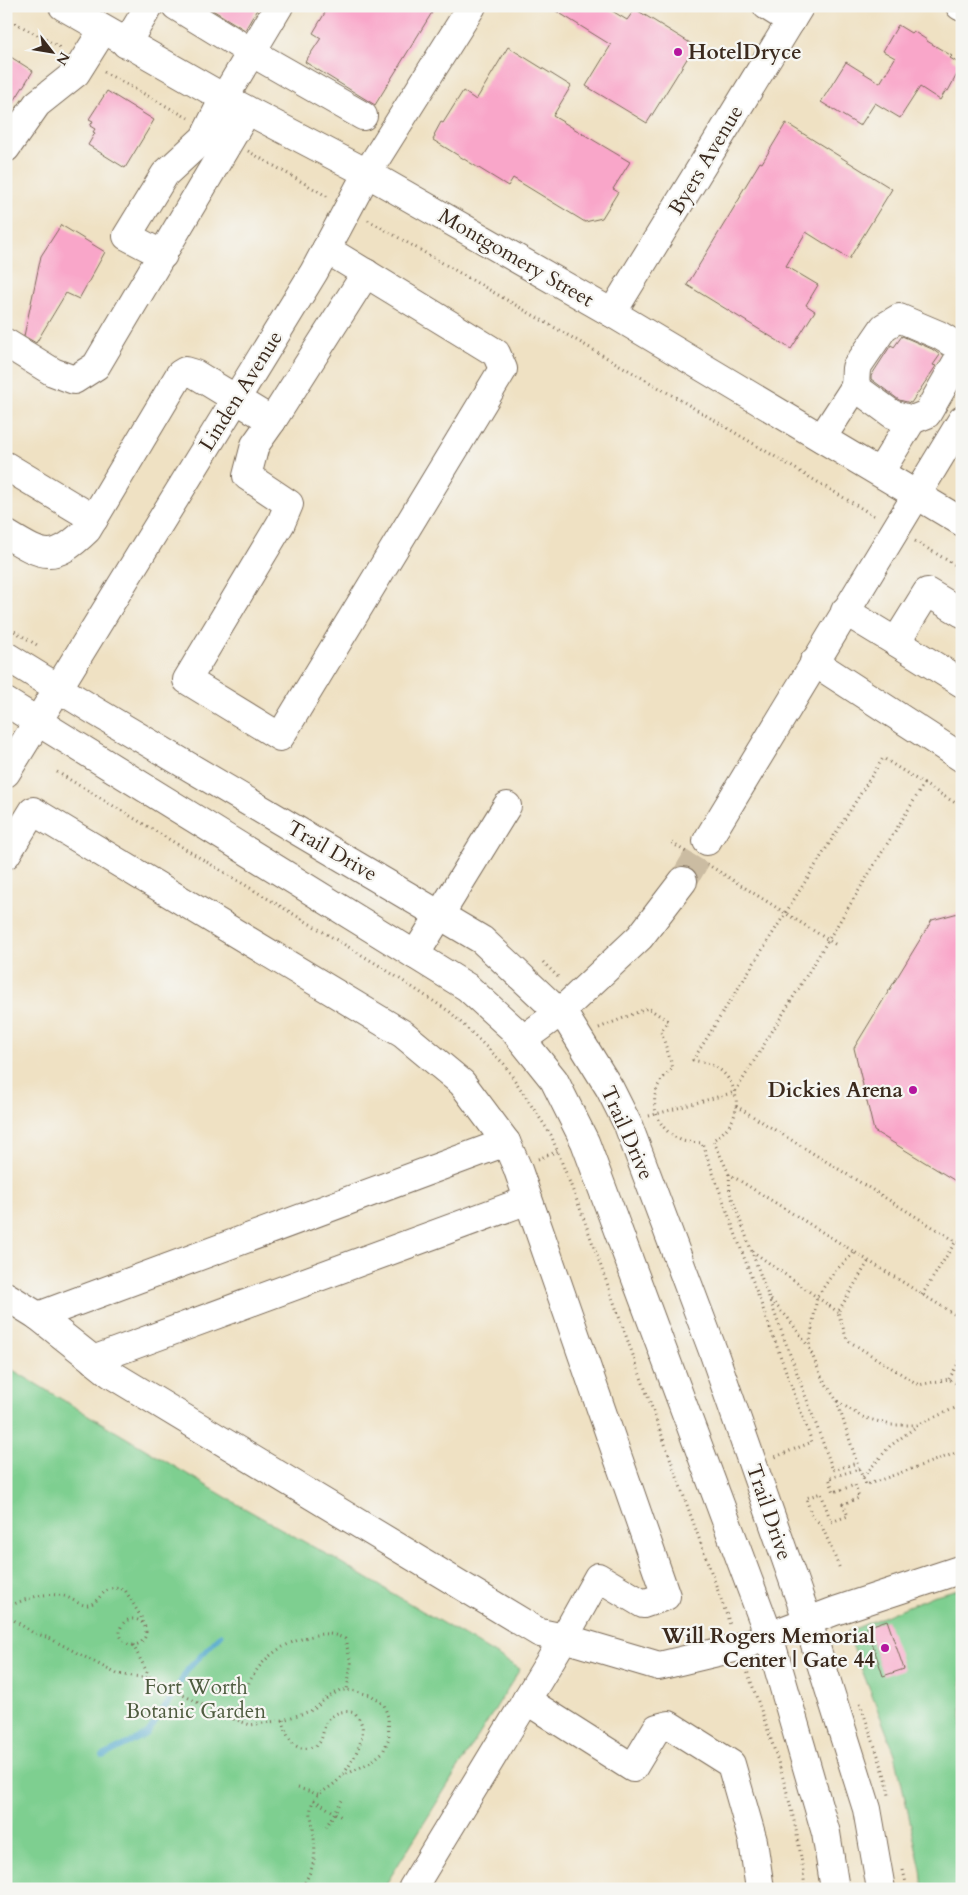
<svg xmlns="http://www.w3.org/2000/svg" width="968" height="1895" viewBox="0 0 968 1895" font-family="Cardo,serif">
<style>
.green{fill:#7ecf90;stroke:#5c7c57}
.lines{fill:none;stroke-linecap:round;stroke-linejoin:round}
.stream{stroke:#4fa7cc;stroke-width:5.5}
.building{fill:#f9a6c9}
.minor-tunnel{stroke:#cbbca2;stroke-width:28;stroke-dasharray:28 14;stroke-linecap:butt}
.minor-casing{stroke:#7a6a58;stroke-width:30}
.major-casing{stroke:#7a6a58;stroke-width:30}
.path{stroke:#7a6a58;stroke-width:3;stroke-dasharray:1 4;stroke-linecap:butt}
.minor{stroke:#fff;stroke-width:28}
.major{stroke:#fff;stroke-width:28}
.poi-dot{fill:#b5179e;stroke:#f6f6f2;stroke-width:2}
.labels{text-anchor:middle;dominant-baseline:central;stroke-width:4.5;stroke-linejoin:round;paint-order:stroke}
.poi-label{font-size:21px;font-weight:bold;fill:#3b2a1e;stroke:#f6f6f2;text-anchor:end}
.street-label{font-size:21px;fill:#3b2a1e;stroke:#f6f6f2}
.park-label{font-size:21px;fill:#4f5c40;stroke:#f6f6f2}
</style>
<rect width="100%" height="100%" fill="#f6f6f2"/>
<filter id="ink" filterUnits="userSpaceOnUse"><feTurbulence type="fractalNoise" baseFrequency=".02" numOctaves="2"/><feDisplacementMap in="SourceGraphic" scale="10" xChannelSelector="R" yChannelSelector="G"/><feConvolveMatrix kernelMatrix="1 2 1 2 8 2 1 2 1" color-interpolation-filters="sRGB"/></filter>
<filter id="wash" filterUnits="userSpaceOnUse"><feTurbulence type="fractalNoise" baseFrequency=".0096" numOctaves="4" result="noise"/><feDisplacementMap in="SourceGraphic" scale="20" xChannelSelector="R" yChannelSelector="G"/><feGaussianBlur stdDeviation="1.12" result="paint"/><feColorMatrix in="noise" values="0 0 0 0 0 0 0 0 0 0 0 0 0 0 0 0 0 1.4 0 .05"/><feComposite in="paint" operator="in"/></filter>
<g filter="url(#wash)">
<rect width="100%" height="100%" fill="#efe1c3"/>
<!-- green -->
<g class="green">
<polygon points="6,1366 239,1505 333,1558 520,1669 383,1889 6,1889"/>
<polygon points="962,1588 962,1889 923,1889 921,1870 895,1754 847,1632 932,1596"/>
</g>
<g class="lines">
<!-- stream -->
<polyline class="stream" points="103,1756 147,1734 169,1701 188,1669 221,1635"/>
</g>
<g id="blocks">
<!-- building -->
<g class="building">
<polygon points="206,6 259,6 245,30"/>
<polygon points="329,6 436,6 375,105 305,62 321,38 313,33"/>
<polygon points="548,6 604,6 627,20 635,9 695,46 647,123 586,86 611,45"/>
<polygon points="898,25 911,33 913,31 927,40 927,41 952,56 950,58 962,65 948,91 946,90 940,100 920,87 900,118 875,103 860,126 821,102 846,62 880,83 895,58 883,51"/>
<polygon points="508,47 571,86 553,116 630,162 613,189 618,192 602,218 585,222 513,178 508,186 433,140 435,136 434,135 441,122 443,123 463,91 476,100"/>
<polygon points="6,54 33,71 6,114"/>
<polygon points="107,91 154,120 125,168 88,145 95,133 93,132 95,129 90,126 93,121 89,119"/>
<polygon points="786,123 892,189 849,259 806,232 786,266 818,285 806,305 815,311 791,349 687,285 741,196 740,195 760,162 762,163"/>
<polygon points="61,225 105,252 79,299 66,293 36,343 24,336 41,256"/>
<polygon points="902,336 932,349 940,355 933,365 936,366 911,403 899,400 871,379 871,376 891,345 894,347"/>
<polygon points="962,912 962,1185 874,1131 854,1048 932,920"/>
<polygon points="887,1620 904,1669 883,1676 867,1627"/>
</g>
</g>
</g>
<g filter="url(#ink)">
<use href="#blocks" fill-opacity="0" stroke="#7a6a58" stroke-width="1"/>
<g class="lines">
<!-- minor-tunnel -->
<polyline class="minor-tunnel" points="683,881 707,841"/>
<!-- minor casing -->
<g class="minor-casing">
<g id="minor">
<polyline points="176,6 251,52 363,116"/>
<polyline points="767,6 791,21"/>
<polyline points="960,6 962,7"/>
<polyline points="126,44 149,6"/>
<polyline points="6,148 37,104 76,73 103,30"/>
<polyline points="163,255 127,236 165,174 204,138 224,98 279,6"/>
<polyline points="612,313 800,6"/>
<polyline points="6,343 53,372 74,380 96,366 247,111"/>
<polyline points="962,349 939,335 899,318 884,327 856,368 855,387 892,414 912,420 927,414 962,353"/>
<polyline points="272,421 255,445 247,476 289,504 281,523 187,680 280,737 503,369 496,353 326,249"/>
<polyline points="822,438 855,387"/>
<polyline points="6,466 94,519"/>
<polyline points="880,472 912,420"/>
<path d="M6 534C44 557 53 563 87 530L180 374 185 371 195 374 272 421 366 273"/>
<polyline points="845,611 896,642 927,592 962,613"/>
<polyline points="896,642 962,683"/>
<polyline points="6,656 95,711 482,940 568,1021 610,1089 628,1125 713,1351 808,1622 867,1809 881,1889"/>
<polyline points="814,662 962,758"/>
<polyline points="6,702 467,987 513,1029 554,1080 585,1142 769,1636 826,1833 835,1889"/>
<polyline points="6,773 314,272 367,173 472,6"/>
<polyline points="707,841 962,420"/>
<polyline points="6,855 33,811 403,1034 462,1083 506,1142 517,1167 666,1596 643,1604 598,1577 564,1638 412,1889"/>
<polyline points="415,955 507,806"/>
<polyline points="522,1040 559,1013 640,937 683,881"/>
<polyline points="6,1296 38,1316 111,1374 540,1633 564,1638 659,1666 739,1647 835,1611 962,1569"/>
<polyline points="38,1316 506,1142"/>
<polyline points="93,1360 528,1200"/>
<polyline points="526,1700 633,1768 657,1728 669,1725 731,1764 753,1841 760,1889"/>
</g>
</g>
<!-- major casing -->
<g class="major-casing">
<polyline id="major" points="63,6 224,98 367,173 612,313 962,522"/>
</g>
<!-- path -->
<g class="path">
<polyline points="6,18 63,49"/>
<polyline points="104,72 188,118"/>
<polyline points="248,151 330,198"/>
<polyline points="368,220 682,401 876,517"/>
<polyline points="915,541 962,569"/>
<polyline points="6,626 37,645"/>
<polyline points="57,772 380,966 450,1012 504,1064 551,1135 581,1211 731,1627"/>
<path d="M924 784 883 758 693 1060C699 1062 707 1062 712 1065 732 1074 743 1101 732 1121 727 1129 721 1135 713 1140L729 1174 962 1319"/>
<polyline points="672,843 686,852"/>
<polyline points="707,864 838,946"/>
<polyline points="543,962 558,977"/>
<path d="M599 1028 648 1008 668 1021 661 1032 673 1068C667 1073 662 1079 658 1086 648 1108 661 1133 683 1141 689 1143 696 1142 702 1143L812 1442 775 1457"/>
<polyline points="736,1106 962,1245"/>
<polyline points="649,1116 735,1092 924,784 962,807"/>
<polyline points="538,1159 558,1151"/>
<polyline points="729,1174 730,1193 833,1470 857,1463"/>
<polyline points="752,1251 838,1312"/>
<polyline points="854,1253 834,1272 817,1297 809,1347 821,1376 837,1401 862,1417 891,1425 917,1425 962,1405"/>
<polyline points="868,1262 838,1312 847,1340 919,1385 949,1379 962,1387"/>
<polyline points="922,1295 956,1241"/>
<polyline points="771,1300 788,1318 808,1346"/>
<polyline points="949,1379 962,1357"/>
<polyline points="837,1401 859,1469 829,1478 834,1492 855,1485 859,1498 843,1504 848,1516 831,1522 821,1493 806,1498 812,1517 821,1524 840,1569"/>
<polyline points="859,1469 866,1485 962,1451"/>
<polyline points="863,1477 890,1446 917,1426"/>
<path d="M6 1607C25 1600 42 1591 63 1596 71 1597 79 1606 88 1605 101 1603 102 1582 125 1590L141 1617 143 1624"/>
<polyline points="6,1615 32,1632 49,1638 117,1674 149,1678"/>
<circle cx="133" cy="1632" r="13"/>
<polyline points="133,1645 150,1678 214,1711 250,1725 283,1720 313,1710 327,1698 340,1690 347,1690 371,1695 384,1705 388,1717 389,1738 383,1752 371,1762 343,1776"/>
<path d="M746 1668C772 1740 798 1813 805 1889"/>
<polyline points="860,1703 886,1779 889,1795"/>
<path d="M233 1720C249 1677 261 1650 308 1637 323 1633 331 1632 345 1639L351 1663 347 1690"/>
<path d="M283 1720C286 1734 291 1751 309 1748 312 1747 316 1746 319 1743 323 1738 323 1730 325 1725 331 1713 343 1709 355 1713 358 1717 361 1721 362 1726 365 1743 347 1773 334 1784 325 1791 313 1795 311 1808 310 1814 312 1820 313 1827 316 1857 317 1862 301 1889"/>
<polyline points="298,1788 318,1794"/>
<polyline points="314,1800 343,1818"/>
<polyline points="326,1827 344,1797"/>
<polyline points="903,1870 906,1883"/>
</g>
<!-- minor -->
<use href="#minor" class="minor"/>
<!-- major -->
<use href="#major" class="major"/>
</g>
</g>
<!-- markers -->
<g class="poi-dot">
<circle cx="678" cy="52" r="5"/>
<circle cx="913" cy="1090" r="5"/>
<circle cx="885" cy="1648" r="5"/>
</g>
<g class="labels">
<!-- poi labels -->
<g class="poi-label">
<text x="688" y="52" text-anchor="start">HotelDryce</text>
<text x="903" y="1090">Dickies Arena</text>
<text x="875" y="1636">Will Rogers Memorial<tspan x="875" dy="24">Center | Gate 44</tspan></text>
</g>
<!-- street labels -->
<g class="street-label">
<text transform="translate(706 160) rotate(-59)">Byers Avenue</text>
<text transform="translate(516 258) rotate(30)">Montgomery Street</text>
<text transform="translate(241 391) rotate(-58)">Linden Avenue</text>
<text transform="translate(332 851) rotate(30)">Trail Drive</text>
<text transform="translate(627 1133) rotate(66)">Trail Drive</text>
<text transform="translate(769 1512) rotate(71)">Trail Drive</text>
</g>
<!-- park labels -->
<g class="park-label">
<text x="196" y="1687">Fort Worth<tspan x="196" dy="24">Botanic Garden</tspan></text>
</g>
</g>
<!-- margin -->
<rect width="968" height="1895" fill="none" stroke="#f6f6f2" stroke-width="25"/>
<!-- north arrow -->
<g transform="translate(52 52) rotate(121)" stroke="#f6f6f2" stroke-width="4" paint-order="stroke">
<path d="M0-4L9 19L0 12L-9 19Z" fill="#3b2a1e"/>
<text y="-8" font-size="14" font-weight="bold" text-anchor="middle" fill="#3b2a1e">N</text>
</g>
</svg>
